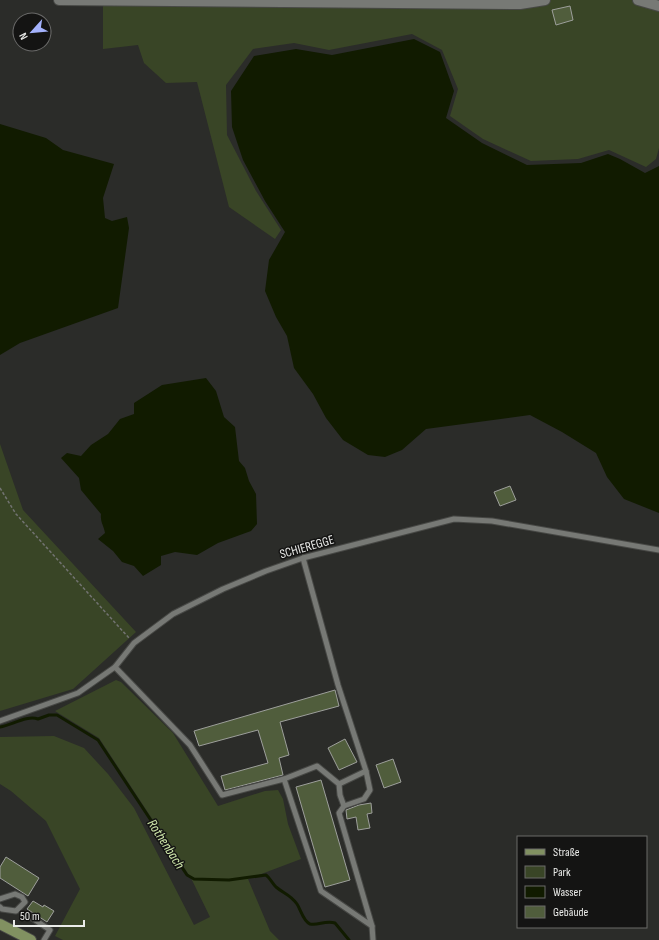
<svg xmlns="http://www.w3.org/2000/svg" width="659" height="940" viewBox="0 0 659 940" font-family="'Sofia Sans Condensed',sans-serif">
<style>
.green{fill:#394526}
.water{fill:#111b00}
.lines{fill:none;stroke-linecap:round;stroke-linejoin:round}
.stream{stroke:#111b00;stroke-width:3}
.building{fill:#505d3c;stroke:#9d9f9b}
.lane-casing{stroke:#474845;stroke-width:7}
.street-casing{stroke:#474845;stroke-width:12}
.secondary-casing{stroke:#474845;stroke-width:12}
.path{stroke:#727371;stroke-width:1.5;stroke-dasharray:3 2;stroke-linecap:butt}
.lane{stroke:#777975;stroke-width:5}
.street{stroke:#777975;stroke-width:10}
.secondary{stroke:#819161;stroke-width:10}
.labels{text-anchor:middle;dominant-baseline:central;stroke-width:3;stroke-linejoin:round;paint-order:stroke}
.street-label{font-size:13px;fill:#eaebe9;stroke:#141413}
.water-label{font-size:14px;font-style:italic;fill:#cde5a9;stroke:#141413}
</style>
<rect width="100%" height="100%" fill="#2b2c29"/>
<!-- green -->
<g class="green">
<polygon points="104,0 659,0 659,148 656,159 646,167 609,150 578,159 531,161 483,139 450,116 458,89 442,50 412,34 329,50 294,43 253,49 226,85 227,135 256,191 281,230 275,239 229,207 197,82 166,83 144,63 138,45 103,49 103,7"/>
<polygon points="0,444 23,510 136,632 73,689 0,711"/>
<polygon points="116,680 121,682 173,733 218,806 265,791 278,790 283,799 288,824 301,859 248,879 270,931 279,940 63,940 55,936 80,889 46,821 11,791 0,784 0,737 54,736 84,748 108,774 134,808 194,925 210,917 191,878 99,738 55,711"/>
</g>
<!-- water -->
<g class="water">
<polygon points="414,39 440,52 454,91 446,118 482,143 527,165 581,163 608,154 620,159 645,173 659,166 659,513 624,499 607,477 596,453 562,432 530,415 426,429 402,450 385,457 368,455 343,440 326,418 313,394 294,368 287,336 276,317 265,291 269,260 285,232 265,201 243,160 232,127 231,91 254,56 296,49 332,55"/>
<polygon points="0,124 46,138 63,150 114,164 103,198 105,218 112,221 127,217 129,228 118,308 20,343 0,355"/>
<path d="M206 378 216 391 224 417 235 427 239 461 245 468 249 481 256 494 257 524 251 531 218 543 197 555 175 552 161 556V565L143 576 134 566 122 562 113 551 98 539 105 533C104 526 100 522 101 514L81 490 79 478 61 458 67 453 81 456 91 445 108 434 120 419 134 414V403L162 385Z"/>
</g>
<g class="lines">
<!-- stream -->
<path class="stream" d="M0 727C12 725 27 715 38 719L49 715H57L98 740 187 875 194 879 229 880 266 875C270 878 272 883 276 887 283 893 291 895 297 904 301 910 303 921 310 924 318 926 325 920 335 923L349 940"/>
</g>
<!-- building -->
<g class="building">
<polygon points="570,6 573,20 556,25 552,10"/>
<polygon points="510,486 516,500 500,506 494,492"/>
<polygon points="335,690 339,706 280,722 289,755 279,758 283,775 225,790 221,776 268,763 258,730 199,746 194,731"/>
<polygon points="345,739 357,762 339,770 328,748"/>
<polygon points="393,759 401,782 384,788 376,765"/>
<polygon points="321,780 350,880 325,887 296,787"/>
<polygon points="371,803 372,813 367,814 370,828 358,830 356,817 347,819 346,810 359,805"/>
<polygon points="6,857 39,878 28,896 0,878 0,867"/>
<polygon points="33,901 43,907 44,905 54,911 47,922 27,909"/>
</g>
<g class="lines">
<!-- lane casing -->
<g class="lane-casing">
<g id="lane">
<polyline points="303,558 338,685 366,771 339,784"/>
<polyline points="115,667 190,745 222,795 284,779 317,766 339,784 340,795 344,806"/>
<polyline points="0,721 78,693 115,667 134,643 173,614 223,589 266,571 303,558 454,519 492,521 659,550"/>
<polyline points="366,771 370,790 364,799 344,806 339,813 372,926"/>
<polyline points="284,779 321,891 372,926 373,940"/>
<polyline points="0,899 15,894 22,897 25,902 16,911 2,909 0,907"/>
<polyline points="29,916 50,930 44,940"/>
</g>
</g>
<!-- street casing -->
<g class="street-casing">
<g id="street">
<polyline points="59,0 520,4 545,0"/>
<polyline points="638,0 659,6"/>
</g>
</g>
<!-- secondary casing -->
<g class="secondary-casing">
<polyline id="secondary" points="0,924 31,940"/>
</g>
<!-- path -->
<polyline class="path" points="0,488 16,514 129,638"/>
<!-- lane -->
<use href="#lane" class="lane"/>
<!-- street -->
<use href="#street" class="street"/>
<!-- secondary -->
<use href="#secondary" class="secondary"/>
</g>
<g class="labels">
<!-- street labels -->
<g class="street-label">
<text transform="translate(307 547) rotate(-16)">SCHIEREGGE</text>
</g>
<!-- water labels -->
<g class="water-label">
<text transform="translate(166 844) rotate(57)">Rothenbach</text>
</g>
</g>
<!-- legend -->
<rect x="517" y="836" width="130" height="92" fill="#141413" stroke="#6a6a69"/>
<rect x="525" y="849" width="20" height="6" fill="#819161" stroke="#6a6a69"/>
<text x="553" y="856" font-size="12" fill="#eaebe9">Straße</text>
<rect x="525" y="866" width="20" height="12" fill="#394526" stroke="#6a6a69"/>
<text x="553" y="876" font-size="12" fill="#eaebe9">Park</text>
<rect x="525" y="886" width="20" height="12" fill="#111b00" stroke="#6a6a69"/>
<text x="553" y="896" font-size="12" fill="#eaebe9">Wasser</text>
<rect x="525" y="906" width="20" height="12" fill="#505d3c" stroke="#6a6a69"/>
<text x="553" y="916" font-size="12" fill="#eaebe9">Gebäude</text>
<!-- north arrow -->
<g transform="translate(32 32) rotate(243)"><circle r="19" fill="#141413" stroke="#6a6a69"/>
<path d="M0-3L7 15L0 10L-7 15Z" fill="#a4b2fc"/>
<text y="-6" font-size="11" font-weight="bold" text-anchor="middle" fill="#eaebe9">N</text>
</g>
<!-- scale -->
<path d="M14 920v6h70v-6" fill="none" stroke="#eaebe9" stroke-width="2"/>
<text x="20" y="920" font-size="12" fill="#eaebe9" stroke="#141413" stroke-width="3" paint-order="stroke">50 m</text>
</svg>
